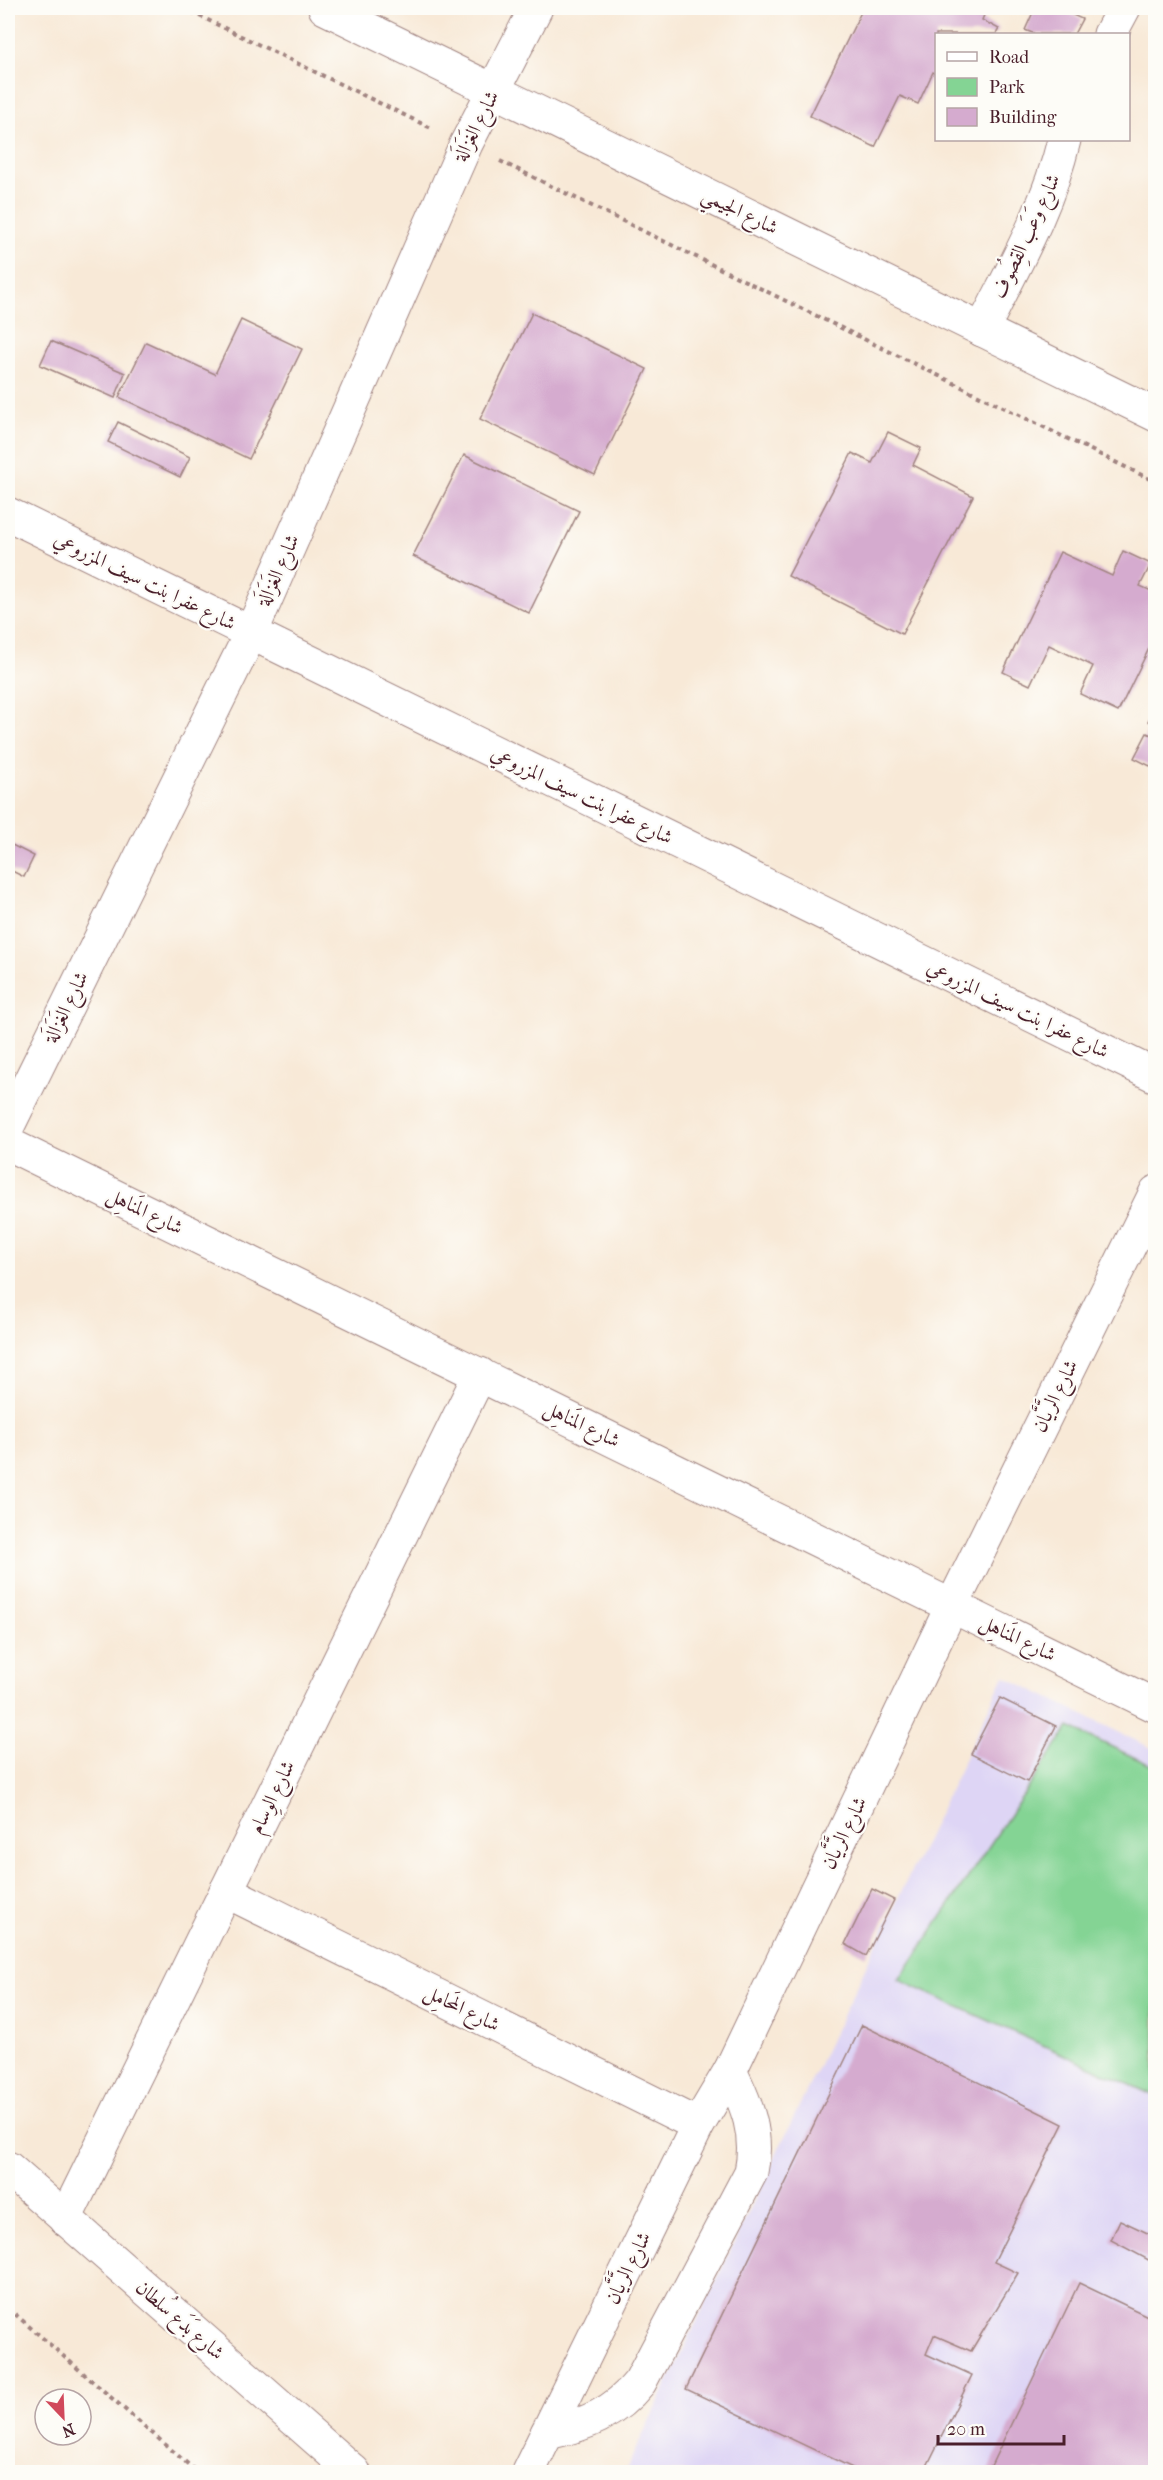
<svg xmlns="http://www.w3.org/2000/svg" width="1163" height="2480" viewBox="0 0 1163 2480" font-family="'IM FELL French Canon',Amiri,serif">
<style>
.built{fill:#ded5f5}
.green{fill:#84d494;stroke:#677a60;stroke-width:1.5}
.building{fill:#d5abcf}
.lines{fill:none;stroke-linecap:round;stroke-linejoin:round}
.minor-casing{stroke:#a18481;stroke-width:35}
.path{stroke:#a18481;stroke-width:4;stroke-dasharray:4.5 4.5;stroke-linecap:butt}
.minor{stroke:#fff;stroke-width:33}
.labels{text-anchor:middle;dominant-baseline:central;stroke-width:4.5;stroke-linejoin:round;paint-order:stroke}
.street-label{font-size:20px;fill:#4a1f2b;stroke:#fdfcf7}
</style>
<rect width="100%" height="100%" fill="#fdfcf7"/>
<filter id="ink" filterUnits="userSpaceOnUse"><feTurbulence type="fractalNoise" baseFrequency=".0167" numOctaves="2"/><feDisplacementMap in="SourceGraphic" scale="12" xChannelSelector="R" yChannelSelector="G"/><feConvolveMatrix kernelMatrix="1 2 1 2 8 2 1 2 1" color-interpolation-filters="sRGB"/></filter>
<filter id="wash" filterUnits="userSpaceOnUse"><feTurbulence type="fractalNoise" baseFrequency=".008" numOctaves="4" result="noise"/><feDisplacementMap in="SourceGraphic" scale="24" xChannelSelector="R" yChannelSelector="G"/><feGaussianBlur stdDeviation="1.35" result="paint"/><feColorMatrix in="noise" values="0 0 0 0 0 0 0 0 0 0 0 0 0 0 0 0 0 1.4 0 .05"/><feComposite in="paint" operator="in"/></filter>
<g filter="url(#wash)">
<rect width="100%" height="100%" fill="#f8e9d7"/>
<!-- built -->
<polygon class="built" points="1004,1676 1155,1750 1155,2472 625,2472"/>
<!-- green -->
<polygon class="green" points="1069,1727 1155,1767 1155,2096 899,1980"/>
<g id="blocks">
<!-- building -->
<g class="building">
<polygon points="863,8 987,8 982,20 999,29 996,34 936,34 936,74 933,72 918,104 900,96 875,147 810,116"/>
<polygon points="1035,8 1057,8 1082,19 1074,34 1035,34 1025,30"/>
<polygon points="532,313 647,369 595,475 480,419"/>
<polygon points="241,320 302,349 249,459 119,397 146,342 215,374"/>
<polygon points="51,341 125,373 115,398 40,365"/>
<polygon points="118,422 190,457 180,477 108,442"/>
<polygon points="888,432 921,448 913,465 973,496 902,634 788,576 852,453 872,463"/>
<polygon points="464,455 579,511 529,613 413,556"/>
<polygon points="1123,551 1151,564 1140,586 1156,593 1156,634 1118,712 1080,694 1093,666 1049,645 1030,685 1003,672 1060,552 1112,576"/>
<polygon points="1156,705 1156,724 1148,721"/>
<polygon points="1147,733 1156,737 1156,769 1134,758"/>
<polygon points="8,843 34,856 24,877 8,869"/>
<polygon points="1000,1698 1056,1726 1027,1782 971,1754"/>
<polygon points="872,1889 894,1900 866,1956 845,1944"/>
<polygon points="862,2025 1063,2124 994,2262 1018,2273 971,2351 934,2335 926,2354 972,2375 924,2472 861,2472 686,2389"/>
<polygon points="1120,2220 1156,2237 1156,2264 1111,2240"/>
<polygon points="1079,2283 1156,2320 1156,2472 988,2472"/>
</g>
</g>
</g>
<g filter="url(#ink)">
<use href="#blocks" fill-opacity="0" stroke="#a18481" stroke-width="1.5"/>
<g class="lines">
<!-- minor casing -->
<g class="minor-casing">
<g id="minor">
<polyline points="325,8 1156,415"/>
<polyline points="1110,34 1124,8"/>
<path d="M982 330C1013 268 1048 208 1064 140"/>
<polyline points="8,514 1156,1076"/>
<polyline points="8,1126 251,633 466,144 536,8"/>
<polyline points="8,1144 1156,1706"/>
<polyline points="226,1891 698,2125"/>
<polyline points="8,2168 354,2472"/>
<polyline points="65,2219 480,1374"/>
<path d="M547 2433C586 2425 614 2414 640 2382L751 2172C759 2134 747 2105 730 2071"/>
<polyline points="528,2472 698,2125 730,2071 952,1606 1156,1192"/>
</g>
</g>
<!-- path -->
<g class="path">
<polyline points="183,8 431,128"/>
<polyline points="500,161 1156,482"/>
<polyline points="8,2308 197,2472"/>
</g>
<!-- minor -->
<use href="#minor" class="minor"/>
</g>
</g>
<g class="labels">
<!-- street labels -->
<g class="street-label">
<text transform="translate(476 126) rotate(-63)">شارع الغَزَالَة</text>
<text transform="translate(740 211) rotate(26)">شارع الجيمي</text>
<text transform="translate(1026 236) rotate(-65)">شارع وَعَب القِصُوف</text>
<text transform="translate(278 570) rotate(-66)">شارع الغَزَالَة</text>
<text transform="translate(145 581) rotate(26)">شارع عفرا بنت سيف المزروعي</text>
<text transform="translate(582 795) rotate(26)">شارع عفرا بنت سيف المزروعي</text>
<text transform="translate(66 1007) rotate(-64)">شارع الغَزَالَة</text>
<text transform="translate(1018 1009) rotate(26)">شارع عفرا بنت سيف المزروعي</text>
<text transform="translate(145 1211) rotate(26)">شارع المَناهِل</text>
<text transform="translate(1055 1396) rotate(-64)">شارع الرَّيَّان</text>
<text transform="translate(582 1424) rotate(26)">شارع المَناهِل</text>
<text transform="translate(1018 1638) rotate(26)">شارع المَناهِل</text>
<text transform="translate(272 1797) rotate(-64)">شارع الوِسام</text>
<text transform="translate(844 1833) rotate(-64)">شارع الرَّيَّان</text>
<text transform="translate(462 2008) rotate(26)">شارع المَحامِل</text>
<text transform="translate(628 2268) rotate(-64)">شارع الرَّيَّان</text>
<text transform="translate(180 2320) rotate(41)">شارع بَدَع سُلطان</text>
</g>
</g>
<!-- margin -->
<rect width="1163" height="2480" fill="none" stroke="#fdfcf7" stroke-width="30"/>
<!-- legend -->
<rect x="935" y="33" width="195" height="108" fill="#fdfcf7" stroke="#b5a4a5" stroke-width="1.5"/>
<rect x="947" y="52" width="30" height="9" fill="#ffffff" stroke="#b5a4a5" stroke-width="1.5"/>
<text x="989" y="63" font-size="18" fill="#4a1f2b">Road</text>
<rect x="947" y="78" width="30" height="18" fill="#84d494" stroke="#b5a4a5" stroke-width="1.5"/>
<text x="989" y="93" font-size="18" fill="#4a1f2b">Park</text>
<rect x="947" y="108" width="30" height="18" fill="#d5abcf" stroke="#b5a4a5" stroke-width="1.5"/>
<text x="989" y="123" font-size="18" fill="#4a1f2b">Building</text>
<!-- north arrow -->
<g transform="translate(63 2417) rotate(157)"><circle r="28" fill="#fdfcf7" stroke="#b5a4a5" stroke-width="1.5"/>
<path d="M0-4.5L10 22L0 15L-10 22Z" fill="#d1495b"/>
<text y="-9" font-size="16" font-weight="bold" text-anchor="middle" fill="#4a1f2b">N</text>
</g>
<!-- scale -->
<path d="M938 2435v9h126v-9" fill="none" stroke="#4a1f2b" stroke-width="3"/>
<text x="947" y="2435" font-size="18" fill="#4a1f2b" stroke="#fdfcf7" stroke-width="4.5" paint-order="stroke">20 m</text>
</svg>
